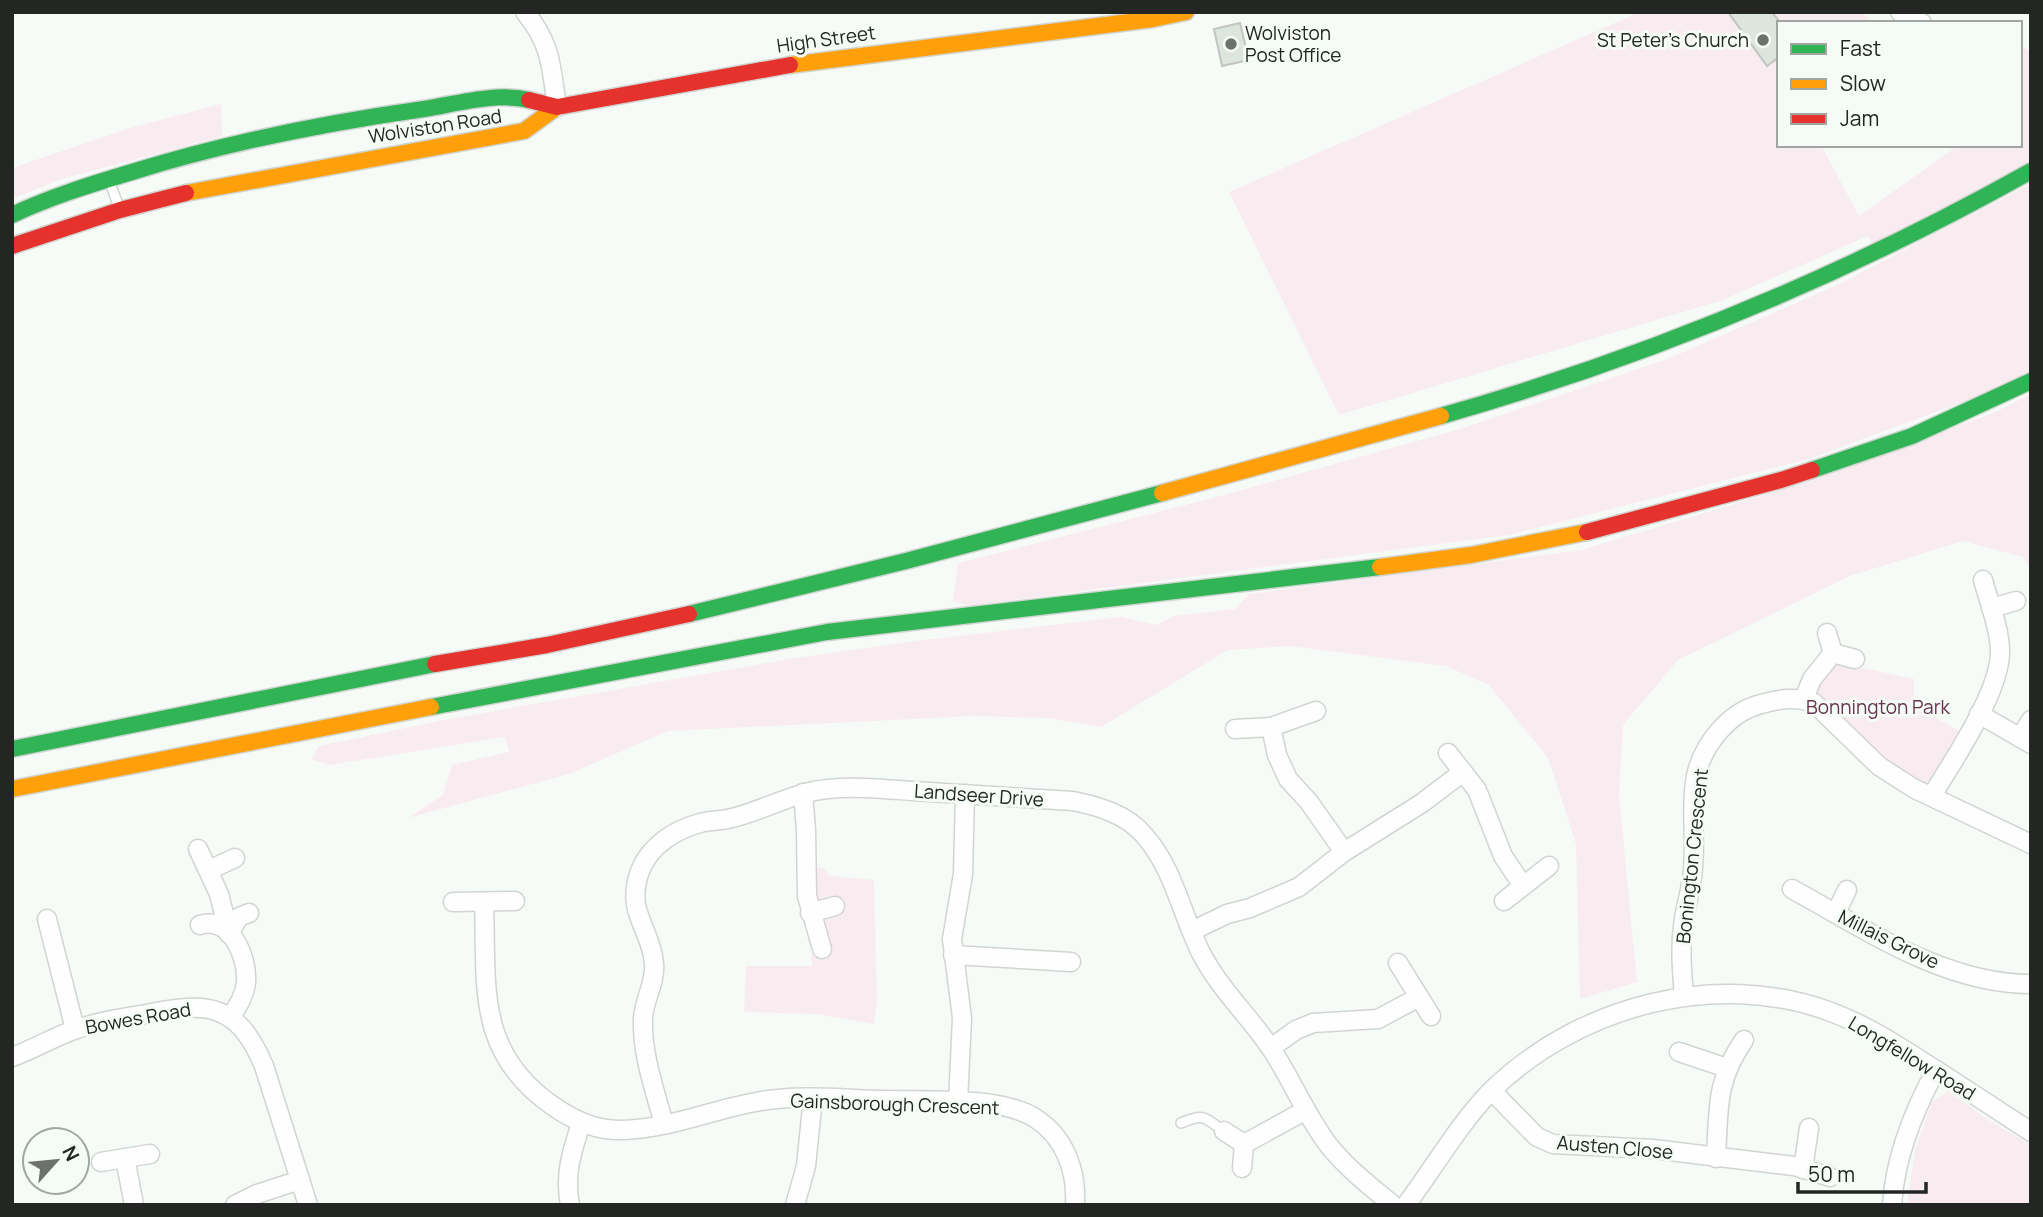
<svg xmlns="http://www.w3.org/2000/svg" width="2043" height="1217" viewBox="0 0 2043 1217" font-family="Manrope,sans-serif">
<style>
.green{fill:#f8ecf1}
.building{fill:#dce6dd;stroke:#c2c5c2;stroke-width:2}
.lines{fill:none;stroke-linecap:round;stroke-linejoin:round}
.lane-casing{stroke:#d1d5d1;stroke-width:12}
.street-casing{stroke:#d1d5d1;stroke-width:21}
.fast-casing{stroke:#d1d5d1;stroke-width:19}
.slow-casing{stroke:#d1d5d1;stroke-width:19}
.jam-casing{stroke:#d1d5d1;stroke-width:19}
.lane{stroke:#fefefe;stroke-width:9}
.street{stroke:#fefefe;stroke-width:18}
.fast{stroke:#30b455;stroke-width:16}
.slow{stroke:#ff9f0a;stroke-width:16}
.jam{stroke:#e5322d;stroke-width:16}
.poi-dot{fill:#6d716d;stroke:#f5fcf6;stroke-width:2.5}
.labels{text-anchor:middle;dominant-baseline:central;stroke-width:6;stroke-linejoin:round;paint-order:stroke}
.poi-label{font-size:19px;fill:#232623;stroke:#f5fcf6;text-anchor:start}
.street-label{font-size:19px;fill:#232623;stroke:#f5fcf6}
.park-label{font-size:19px;fill:#693250;stroke:#f5fcf6}
</style>
<rect width="100%" height="100%" fill="#f6fbf7"/>
<!-- green -->
<g class="green">
<polygon points="1640,12 1860,12 1875,23 1779,23 1779,145 1821,145 1859,216 1959,145 2020,145 2020,46 2031,51 2031,161 1874,247 1868,236 1723,300 1339,415 1229,192"/>
<polygon points="221,104 222,136 59,180 12,199 12,168 130,128"/>
<polygon points="2031,184 2031,374 2016,382 1812,458 1509,535 968,606 953,601 958,563 1213,498 1460,429 1665,360 1835,286"/>
<polygon points="2031,394 2031,570 2023,557 1963,541 1850,576 1678,660 1623,725 1619,795 1637,982 1580,999 1576,844 1548,758 1489,685 1446,666 1290,646 1228,650 1101,727 1049,718 973,716 668,731 569,774 408,818 443,795 452,765 509,752 505,737 329,765 311,759 319,746 449,719 789,659 923,640 1121,617 1157,625 1173,616 1235,609 1249,594 1581,550 1817,479 1995,412"/>
<path d="M1836 662 1914 679V705L1959 731 1932 782 1927 785C1890 778 1844 724 1817 698L1816 687Z"/>
<polygon points="810,866 823,868 831,876 874,880 877,1002 874,1024 816,1014 744,1012 746,966 813,966 810,955 825,951"/>
<polygon points="1948,1091 1987,1119 2031,1145 2031,1205 1907,1205 1915,1150 1932,1102"/>
</g>
<!-- building -->
<g class="building">
<polygon points="1728,12 1772,12 1779,21 1779,57 1767,66"/>
<polygon points="1240,23 1249,60 1222,66 1214,29"/>
</g>
<g class="lines">
<!-- lane casing -->
<g class="lane-casing">
<g id="lane">
<polyline points="109,180 120,210"/>
<path d="M1181 1123C1205 1113 1203 1117 1224 1131"/>
</g>
</g>
<!-- street casing -->
<g class="street-casing">
<g id="street">
<path d="M525 12C552 45 551 67 557 107"/>
<polyline points="1900,12 1922,23"/>
<polyline points="1991,608 2016,601"/>
<polyline points="1827,633 1833,653 1855,659"/>
<polyline points="1804,699 1812,679 1833,653"/>
<polyline points="1979,714 2031,744"/>
<polyline points="1271,727 1277,755 1288,779 1309,802 1344,852"/>
<polyline points="1235,729 1271,727 1316,711"/>
<polyline points="2020,738 2031,720"/>
<polyline points="1448,753 1477,790 1503,856 1523,886"/>
<polyline points="803,793 806,830 807,896 822,949"/>
<path d="M1932 796C1953 760 2002 690 2000 649 1999 626 1989 602 1983 580"/>
<polyline points="198,849 219,894 229,934"/>
<polyline points="209,870 235,858"/>
<path d="M1792 889C1865 929 1944 984 2031 984"/>
<polyline points="1504,901 1549,866"/>
<polyline points="453,902 515,901"/>
<path d="M484 902C487 986 475 1052 553 1106 573 1120 596 1131 622 1130 668 1129 711 1110 756 1102 798 1094 842 1099 884 1100 925 1101 1001 1096 1035 1118 1065 1137 1077 1171 1075 1205"/>
<polyline points="810,913 835,906"/>
<polyline points="1836,913 1847,890"/>
<polyline points="47,919 75,1029"/>
<path d="M200 925C230 915 248 957 246 982 245 996 237 1007 230 1018"/>
<polyline points="1192,931 1227,914 1250,908 1299,887 1344,852 1422,803 1463,772"/>
<polyline points="229,934 239,917 249,913"/>
<polyline points="953,955 1071,962"/>
<polyline points="1398,963 1431,1016"/>
<path d="M1684 996C1682 973 1680 949 1683 926 1685 907 1692 888 1693 868 1696 838 1690 806 1696 776 1703 744 1729 712 1761 704 1779 699 1796 696 1814 703L1879 766 1913 788 2031 844"/>
<polyline points="1271,1048 1296,1030 1313,1023 1378,1019 1419,997"/>
<polyline points="1679,1052 1727,1068"/>
<path d="M12 1057C35 1049 55 1036 77 1029 99 1021 123 1018 146 1014 207 1002 237 1002 264 1066L308 1205"/>
<polyline points="1492,1091 1537,1137 1553,1144 1653,1149 1794,1166 1830,1177"/>
<polyline points="958,1102 962,1018 952,939 963,874 965,794"/>
<path d="M664 1124C655 1091 642 1055 643 1020 643 1001 656 983 654 963 651 928 625 913 640 871 650 845 675 830 700 823 711 820 721 821 732 818 765 810 794 792 828 789 856 786 885 789 913 791 967 794 1020 798 1073 801 1098 806 1126 814 1144 835 1174 869 1181 913 1201 953 1219 988 1248 1015 1270 1047 1292 1079 1306 1117 1330 1147 1348 1169 1371 1187 1393 1205"/>
<polyline points="1224,1131 1244,1144 1242,1168"/>
<polyline points="1244,1144 1306,1110"/>
<polyline points="125,1158 134,1205"/>
<path d="M1716 1158C1719 1109 1715 1082 1744 1040"/>
<polyline points="101,1162 150,1154"/>
<polyline points="1803,1169 1809,1128"/>
<polyline points="235,1205 257,1194 300,1180"/>
<path d="M570 1205C564 1174 572 1152 581 1123"/>
<polyline points="795,1205 806,1166 813,1098"/>
<path d="M1406 1205C1433 1169 1461 1121 1492 1090 1579 1006 1715 969 1831 1012 1866 1025 1897 1045 1928 1065 1963 1087 1997 1110 2031 1132"/>
<path d="M1892 1205C1895 1157 1913 1112 1936 1070"/>
</g>
</g>
<!-- fast casing -->
<g class="fast-casing">
<g id="fast">
<path d="M12 215C50 197 92 184 132 172 228 142 325 123 424 109 456 104 497 92 529 100"/>
<path d="M1441 416C1648 357 1844 276 2031 171"/>
<polyline points="1812,470 1912,436 2031,381"/>
<polyline points="689,614 906,561 1162,493"/>
<polyline points="431,707 827,632 1380,567"/>
<polyline points="12,749 435,664"/>
</g>
</g>
<!-- slow casing -->
<g class="slow-casing">
<g id="slow">
<polyline points="790,65 1153,19 1186,12"/>
<polyline points="186,193 524,131 557,107"/>
<polyline points="1162,493 1441,416"/>
<polyline points="1380,567 1471,555 1587,532"/>
<polyline points="12,789 431,707"/>
</g>
</g>
<!-- jam casing -->
<g class="jam-casing">
<g id="jam">
<polyline points="529,100 557,107 790,65"/>
<polyline points="12,246 120,210 186,193"/>
<polyline points="1587,532 1781,480 1812,470"/>
<polyline points="435,664 547,645 689,614"/>
</g>
</g>
<!-- lane -->
<use href="#lane" class="lane"/>
<!-- street -->
<use href="#street" class="street"/>
<!-- fast -->
<use href="#fast" class="fast"/>
<!-- slow -->
<use href="#slow" class="slow"/>
<!-- jam -->
<use href="#jam" class="jam"/>
</g>
<!-- markers -->
<g class="poi-dot">
<circle cx="1763" cy="40" r="7"/>
<circle cx="1231" cy="44" r="7"/>
</g>
<g class="labels">
<!-- poi labels -->
<g class="poi-label">
<text x="1245" y="33">Wolviston<tspan x="1245" dy="22">Post Office</tspan></text>
<text x="1749" y="40" text-anchor="end">St Peter's Church</text>
</g>
<!-- street labels -->
<g class="street-label">
<text transform="translate(826 39) rotate(-8)">High Street</text>
<text transform="translate(435 126) rotate(-9)">Wolviston Road</text>
<text transform="translate(979 795) rotate(4)">Landseer Drive</text>
<text transform="translate(1692 856) rotate(-84)">Bonington Crescent</text>
<text transform="translate(1889 939) rotate(26)">Millais Grove</text>
<text transform="translate(138 1018) rotate(-10)">Bowes Road</text>
<text transform="translate(1912 1058) rotate(31)">Longfellow Road</text>
<text transform="translate(895 1104) rotate(2)">Gainsborough Crescent</text>
<text transform="translate(1615 1147) rotate(5)">Austen Close</text>
</g>
<!-- park labels -->
<g class="park-label">
<text x="1878" y="707">Bonnington Park</text>
</g>
</g>
<!-- border -->
<rect width="2043" height="1217" fill="none" stroke="#232623" stroke-width="28"/>
<!-- legend -->
<rect x="1777" y="21" width="245" height="126" fill="#f5fcf6" stroke="#a1a6a2" stroke-width="2"/>
<rect x="1791" y="44" width="35" height="10" fill="#30b455" stroke="#a1a6a2" stroke-width="2"/>
<text x="1840" y="56" font-size="21" fill="#232623">Fast</text>
<rect x="1791" y="79" width="35" height="10" fill="#ff9f0a" stroke="#a1a6a2" stroke-width="2"/>
<text x="1840" y="91" font-size="21" fill="#232623">Slow</text>
<rect x="1791" y="114" width="35" height="10" fill="#e5322d" stroke="#a1a6a2" stroke-width="2"/>
<text x="1840" y="126" font-size="21" fill="#232623">Jam</text>
<!-- north arrow -->
<g transform="translate(56 1161) rotate(63)"><circle r="33" fill="#f5fcf6" stroke="#a1a6a2" stroke-width="2"/>
<path d="M0-5L12 26L0 18L-12 26Z" fill="#6d716d"/>
<text y="-10" font-size="19" font-weight="bold" text-anchor="middle" fill="#232623">N</text>
</g>
<!-- scale -->
<path d="M1798 1182v10h128v-10" fill="none" stroke="#232623" stroke-width="3.5"/>
<text x="1808" y="1182" font-size="21" fill="#232623" stroke="#f5fcf6" stroke-width="5" paint-order="stroke">50 m</text>
</svg>
